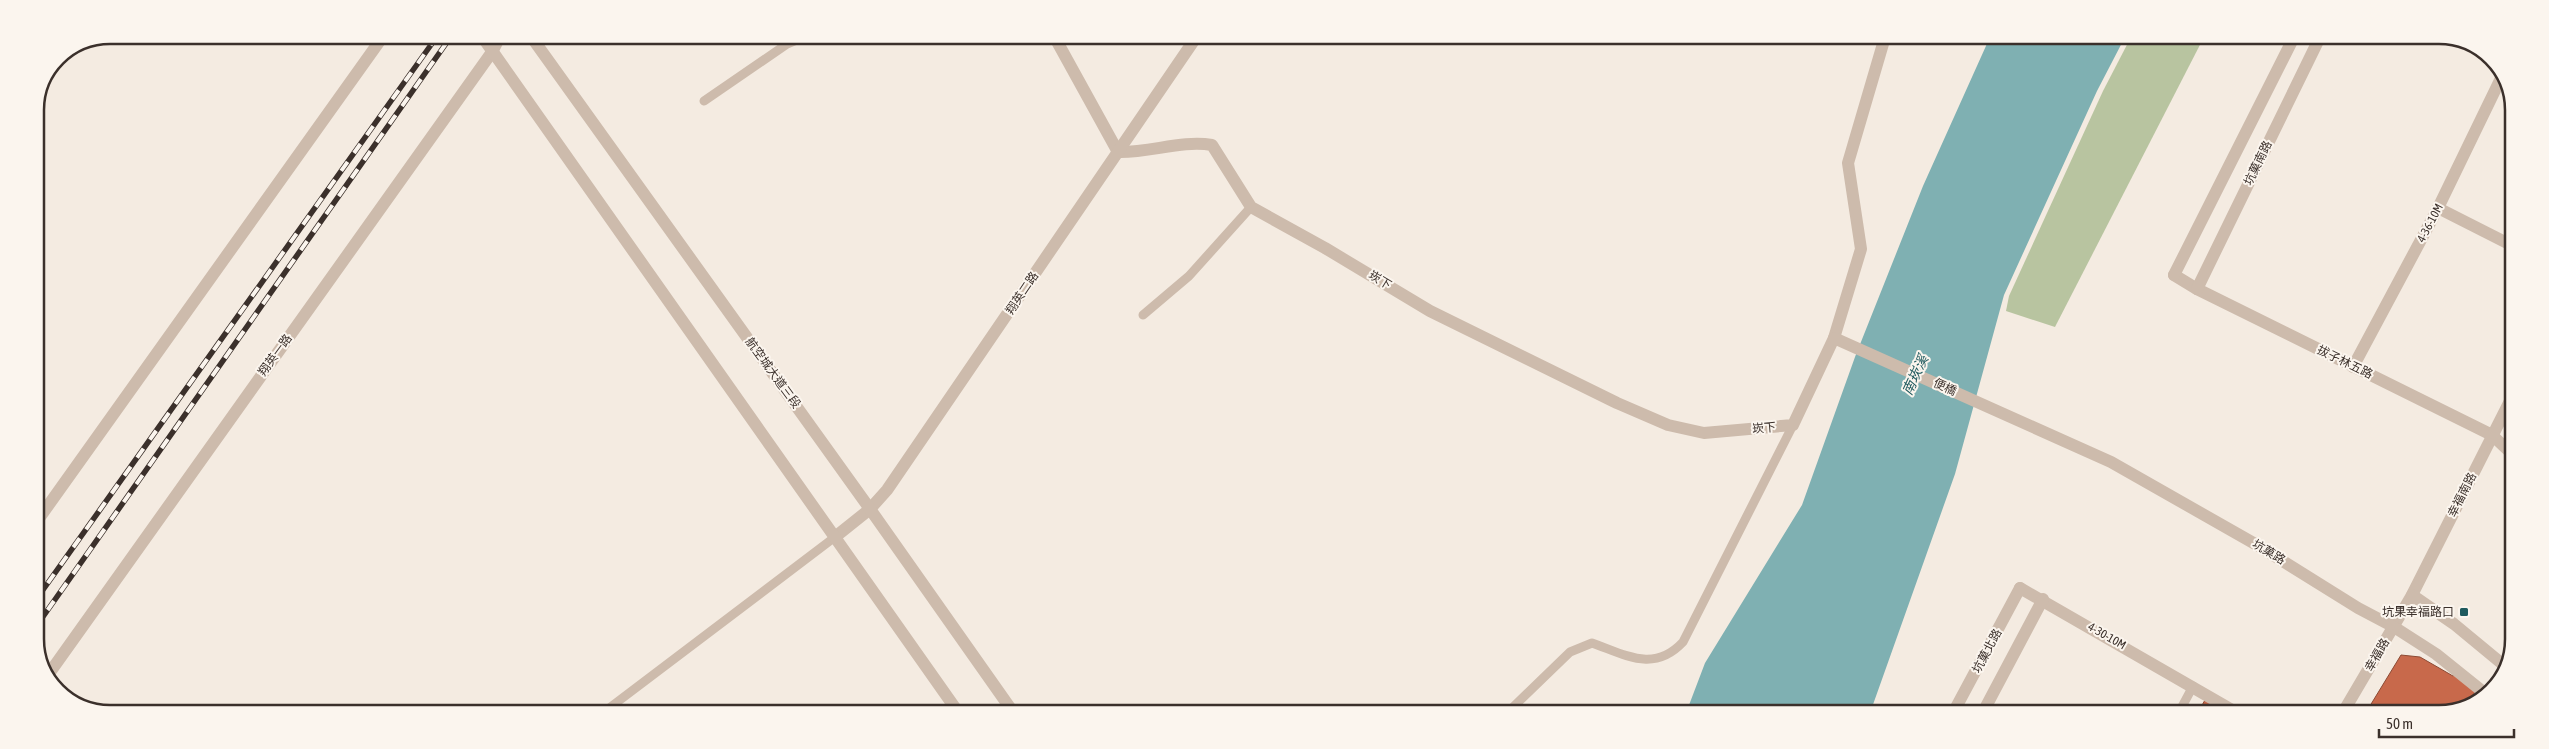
<svg xmlns="http://www.w3.org/2000/svg" width="2549" height="749" viewBox="0 0 2549 749" font-family="'Asap Condensed','Noto Sans TC',sans-serif">
<style>
.green{fill:#b8c4a0}
.water{fill:#7fb0b2}
.building{fill:#c8694b;stroke:#8c4a34}
.lines{fill:none;stroke-linecap:round;stroke-linejoin:round}
.service{stroke:#cdbbac;stroke-width:9}
.minor{stroke:#cdbbac;stroke-width:12}
.tertiary{stroke:#cdbbac;stroke-width:12}
.rail-casing{stroke:#3b302b;stroke-width:5.5}
.rail{stroke:#fbf5ee;stroke-width:4;stroke-dasharray:11;stroke-linecap:butt}
.poi-dot{fill:#1f5a5e;stroke:#fbf5ee;stroke-width:2}
.labels{text-anchor:middle;dominant-baseline:central;stroke-width:4;stroke-linejoin:round;paint-order:stroke}
.street-label{font-size:12px;fill:#3b302b;stroke:#fbf5ee}
.poi-label{font-size:12px;fill:#3b302b;stroke:#fbf5ee;text-anchor:end}
.water-label{font-size:14px;font-style:italic;fill:#1f5a5e;stroke:#fbf5ee}
.rim{fill:none;stroke:#3b302b;stroke-width:2.5}
</style>
<rect width="100%" height="100%" fill="#f4ebe1"/>
<!-- green -->
<polygon class="green" points="2131,37 2204,37 2055,327 2006,311 2009,296 2103,91"/>
<!-- water -->
<polygon class="water" points="1990,37 2125,37 2097,91 2004,295 1955,474 1870,713 1686,713 1705,663 1802,505 1855,357 1923,186"/>
<!-- building -->
<g class="building">
<polygon points="2401,655 2420,657 2453,676 2455,673 2467,681 2465,684 2475,692 2473,695 2481,700 2439,714 2365,714"/>
<polygon points="2205,700 2227,714 2197,714"/>
</g>
<g class="lines">
<!-- service -->
<g class="service">
<polyline points="704,101 787,44 806,36"/>
<polyline points="1143,315 1189,276 1251,207"/>
<polyline points="604,712 835,537"/>
<path d="M1507 713 1570 652 1592 643C1626 655 1654 673 1683 642L1793 425"/>
<polyline points="2178,714 2193,686"/>
</g>
<!-- minor -->
<g class="minor">
<path d="M1054 36 1118 152C1150 153 1181 140 1212 145L1251 207 1325 248 1430 311 1617 403 1668 425 1704 433 1793 425 1834 338 1861 249 1848 163 1885 37"/>
<polyline points="2438,208 2513,246"/>
<polyline points="2174,275 2197,289 2492,435 2512,454"/>
<polyline points="2353,367 2438,208 2502,76"/>
<polyline points="35,524 384,35"/>
<polyline points="835,537 870,509 887,490 1197,36"/>
<polyline points="2020,588 2239,714"/>
<polyline points="48,675 492,52 501,35"/>
<polyline points="2342,714 2412,595 2513,395"/>
</g>
<!-- tertiary -->
<g class="tertiary">
<polyline points="481,35 958,712"/>
<polyline points="530,35 870,509 1013,712"/>
<polyline points="2174,275 2294,37"/>
<polyline points="2197,289 2320,37"/>
<polyline points="1834,338 2111,462 2257,545 2358,608 2394,627 2436,654 2487,695"/>
<polyline points="2412,595 2454,624 2506,667"/>
<polyline points="1953,713 2020,588"/>
<polyline points="1982,714 2043,599"/>
</g>
<!-- rail casing -->
<g class="rail-casing">
<g id="rail">
<polyline points="35,601 438,35"/>
<polyline points="35,628 452,35"/>
</g>
</g>
<!-- rail -->
<use href="#rail" class="rail"/>
</g>
<!-- markers -->
<rect class="poi-dot" x="2459" y="607" width="10" height="10" rx="2.5"/>
<g class="labels">
<!-- street labels -->
<g class="street-label">
<text transform="translate(2258 163) rotate(-64)">坑菓南路</text>
<text transform="translate(2430 223) rotate(-62)">4-36-10M</text>
<text transform="translate(1380 280) rotate(31)">崁下</text>
<text transform="translate(1022 293) rotate(-56)">翔英二路</text>
<text transform="translate(275 355) rotate(-54)">翔英一路</text>
<text transform="translate(2345 362) rotate(26)">拔子林五路</text>
<text transform="translate(773 373) rotate(54)">航空城大道三段</text>
<text transform="translate(1945 387) rotate(24)">便橋</text>
<text transform="translate(1764 428) rotate(-5)">崁下</text>
<text transform="translate(2462 495) rotate(-63)">幸福南路</text>
<text transform="translate(2269 552) rotate(31)">坑菓路</text>
<text transform="translate(2107 636) rotate(30)">4-30-10M</text>
<text transform="translate(1987 651) rotate(-62)">坑菓北路</text>
<text transform="translate(2377 655) rotate(-60)">幸福路</text>
</g>
<!-- poi labels -->
<g class="poi-label">
<text x="2454" y="612">坑果幸福路口</text>
</g>
<!-- water labels -->
<g class="water-label">
<text transform="translate(1915 375) rotate(-65)">南崁溪</text>
</g>
</g>
<!-- crop -->
<path d="M0 0H2549V749H0ZM110 44H2439A66 66 0 0 1 2505 110V639A66 66 0 0 1 2439 705H110A66 66 0 0 1 44 639V110A66 66 0 0 1 110 44Z" fill="#fbf5ee" fill-rule="evenodd"/>
<path class="rim" d="M110 44H2439A66 66 0 0 1 2505 110V639A66 66 0 0 1 2439 705H110A66 66 0 0 1 44 639V110A66 66 0 0 1 110 44Z"/>
<!-- scale -->
<path d="M2379 729v8h135v-8" fill="none" stroke="#3b302b" stroke-width="2.5"/>
<text x="2386" y="729" font-size="15" fill="#3b302b" stroke="#fbf5ee" stroke-width="4" paint-order="stroke">50 m</text>
</svg>
